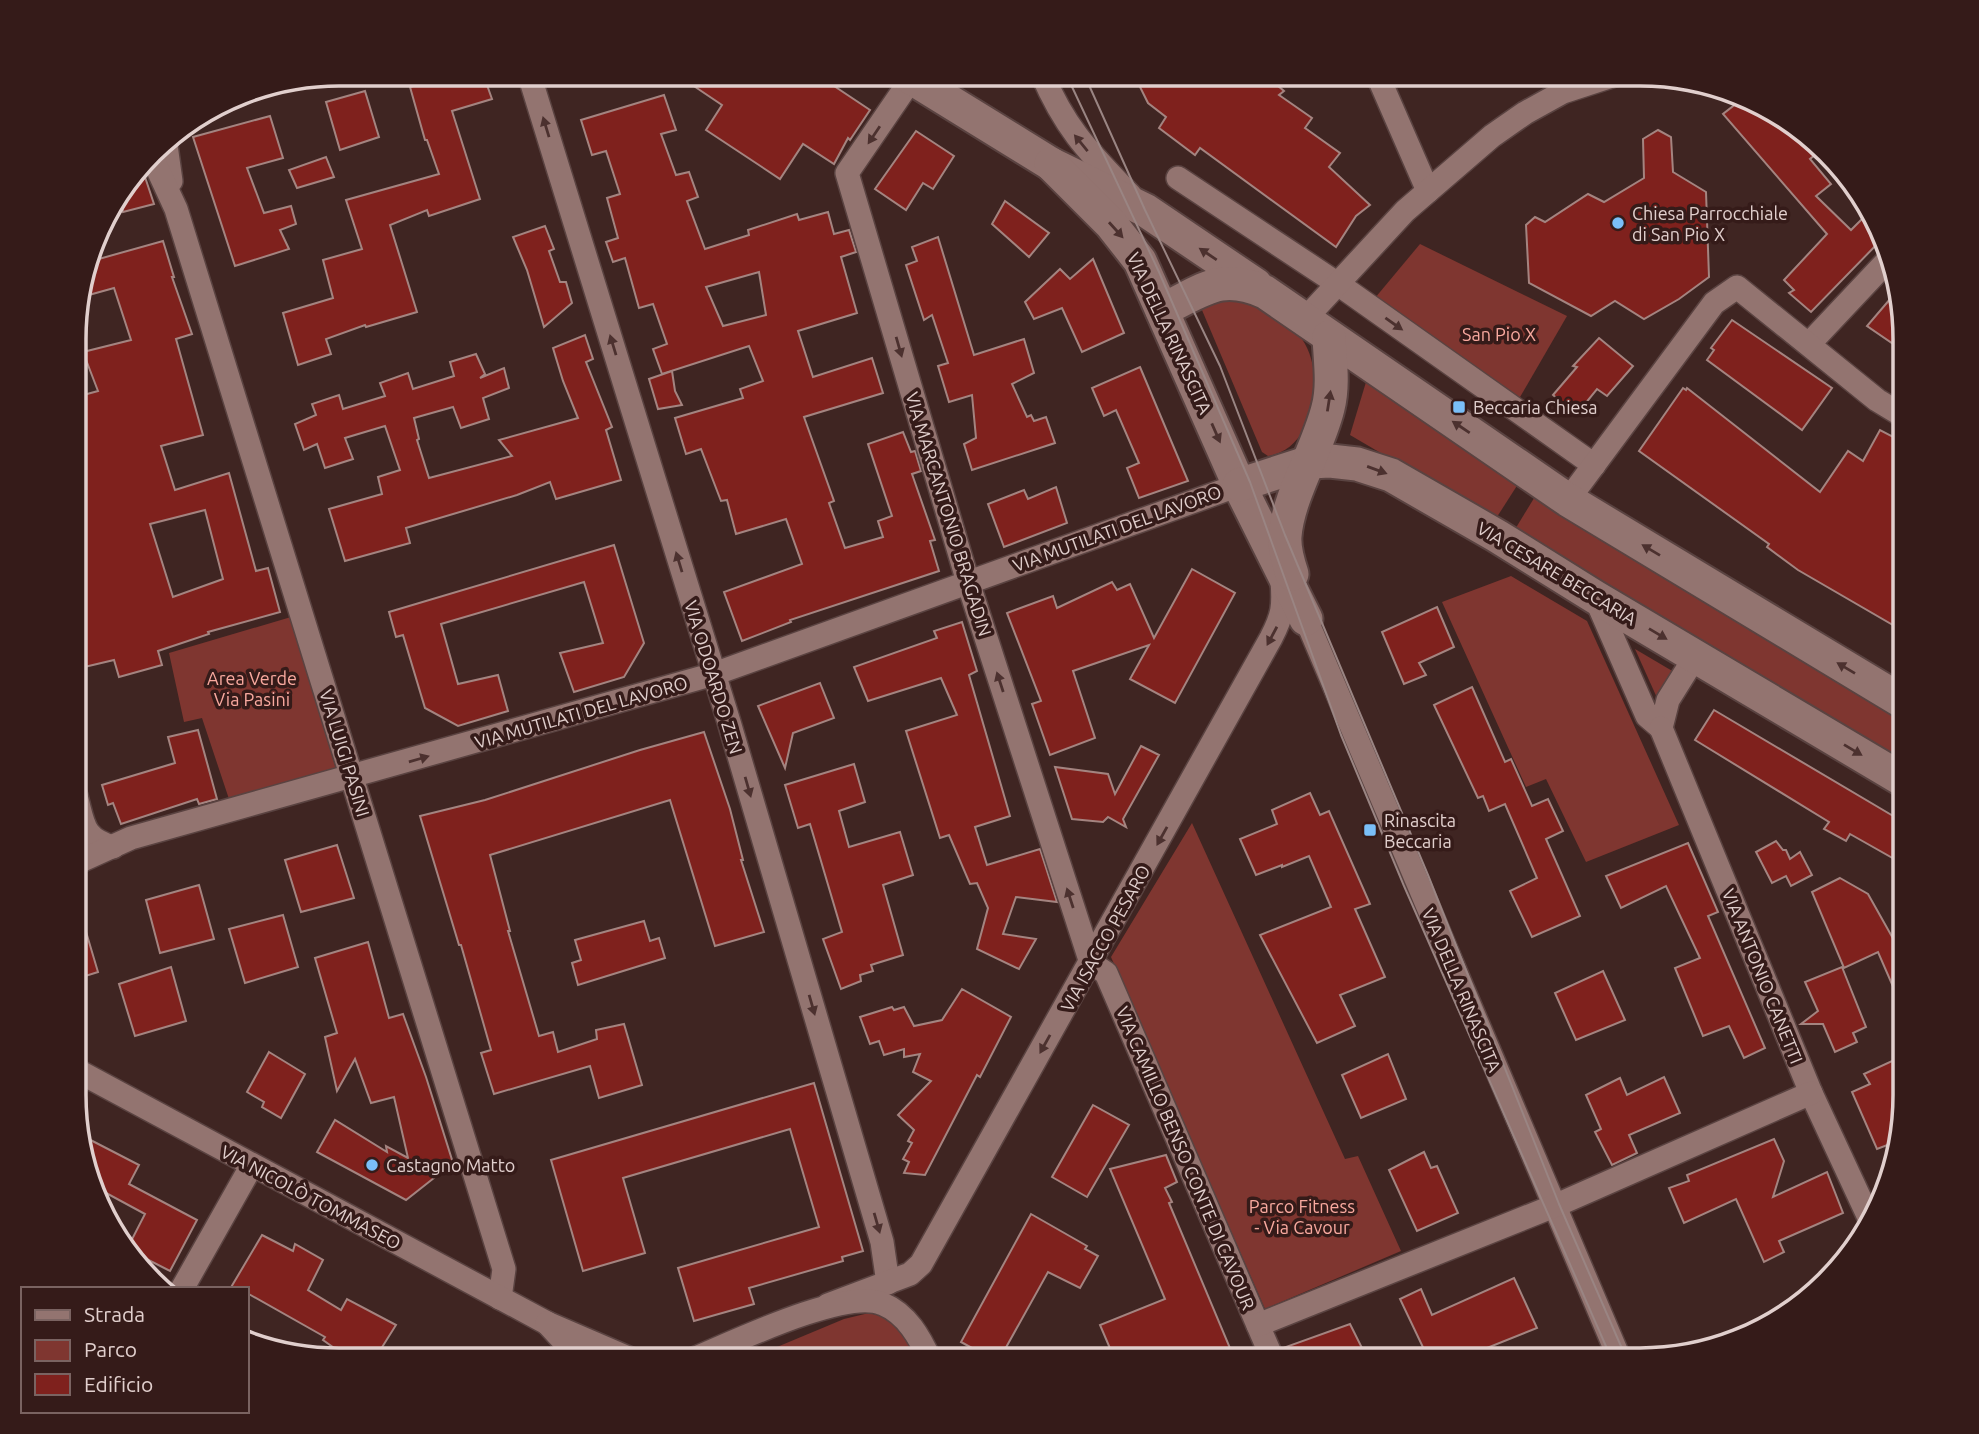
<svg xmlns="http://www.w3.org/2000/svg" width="1979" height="1434" viewBox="0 0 1979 1434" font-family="Ubuntu,sans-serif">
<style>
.green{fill:#7f3630}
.building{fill:#7f211d;stroke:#a48480;stroke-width:2;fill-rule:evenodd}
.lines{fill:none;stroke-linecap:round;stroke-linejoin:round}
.street-casing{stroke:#5a4341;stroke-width:26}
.secondary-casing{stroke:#5a4341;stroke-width:37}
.street{stroke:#937470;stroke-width:23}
.secondary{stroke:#937470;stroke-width:33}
.tram{stroke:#9a8583;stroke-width:2}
.oneway{fill:#4c312f}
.poi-dot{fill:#7abff8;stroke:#351b19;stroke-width:2.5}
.labels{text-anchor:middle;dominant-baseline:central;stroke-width:7;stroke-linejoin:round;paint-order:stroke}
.poi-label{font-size:18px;fill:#e1cfcd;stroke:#351b19;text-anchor:start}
.street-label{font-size:18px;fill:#e1cfcd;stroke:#351b19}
.park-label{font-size:18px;fill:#f9a99f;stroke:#351b19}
.rim{fill:none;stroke:#e1cfcd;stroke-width:3.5}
</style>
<rect width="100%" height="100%" fill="#3f2522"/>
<!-- green -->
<g class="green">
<polygon points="1420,244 1567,316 1516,404 1375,298"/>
<path d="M1251 298C1266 310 1292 325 1302 339 1326 373 1316 449 1268 456L1262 452 1199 303Z"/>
<polygon points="1366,382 1520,481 1495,520 1350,435"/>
<polygon points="1539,490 1905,712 1905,768 1514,531"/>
<polygon points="1511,576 1587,621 1679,825 1586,862 1546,779 1526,787 1442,602"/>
<polygon points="291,617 336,769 229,799 202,718 184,722 169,653"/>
<polygon points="1635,649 1674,672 1658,700"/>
<polygon points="1192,823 1345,1159 1358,1156 1401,1251 1265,1309 1111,957"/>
<polygon points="869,1313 895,1320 919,1360 746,1360 844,1319"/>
</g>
<!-- building -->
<g class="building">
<polygon points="455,74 483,74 492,99 452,111 480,199 429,216 427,210 390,225 417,312 366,327 365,325 326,339 331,354 298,365 283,313 333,298 323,260 362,249 346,200 439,174 427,140 425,140 410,87"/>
<polygon points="676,74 816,74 870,110 850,140 848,138 834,164 803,144 780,179 706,130 722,105"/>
<polygon points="1148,74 1264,74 1284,91 1279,95 1312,118 1305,128 1340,153 1329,167 1370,205 1356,216 1336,247 1200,148 1195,155 1159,128 1166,117 1148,103 1139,85"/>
<polygon points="365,91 379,137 340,150 326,102"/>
<path d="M664 95 676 130 661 134 676 175 689 172 698 197 687 201 705 249 749 235 748 230 797 214 799 220 828 212 834 234 849 230 856 252 841 257 857 313 798 331 813 377 872 358 883 393 804 417 834 501 829 503 845 548 883 537 878 521 892 516 868 444 903 432 911 452 915 451 921 471 912 474 935 540 930 541 939 571 790 620 791 622 742 641 724 592 802 564 786 519 736 534 727 500 721 501 701 449 686 454 675 418 743 398 740 389 763 381 749 346 662 374 653 349 667 344 653 304 639 308 625 258 613 262 606 242 618 238 607 198 620 194 606 151 592 155 581 120ZM759 272 766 315 723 326 706 287Z"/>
<polygon points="1746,96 1770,110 1789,132 1797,125 1802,128 1820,151 1810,159 1831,184 1816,196 1851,230 1870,211 1878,221 1883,238 1811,312 1789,293 1794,290 1784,280 1827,234 1723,114"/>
<polygon points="270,116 283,158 247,168 264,213 291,206 296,224 280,230 289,249 235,266 193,137"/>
<polygon points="1658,130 1671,137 1673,172 1706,192 1709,277 1679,299 1644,319 1615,301 1591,316 1529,283 1526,225 1535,217 1545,222 1588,194 1604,202 1644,178 1643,139"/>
<polygon points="916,131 954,156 933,189 923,183 906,210 875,189"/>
<polygon points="326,157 334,177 297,188 289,170"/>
<polygon points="142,168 154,204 123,212 120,196"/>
<polygon points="1005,201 1049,233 1029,257 992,224"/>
<polygon points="545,226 554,249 549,251 560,282 566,282 572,303 544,327 527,270 513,237"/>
<polygon points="938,237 974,355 1024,339 1034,373 1012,384 1027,417 1031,415 1034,421 1046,417 1055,443 972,470 964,444 976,438 972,395 949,402 938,366 948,363 932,315 924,320 906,265 917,261 912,247"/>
<path d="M163 241 174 277H172L192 334 176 339 203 435 161 446 175 490 229 473 256 571 268 568 280 612 208 632 209 634 158 651 162 665 119 677 114 660 76 669V397L98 391 83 352 131 340 114 288 78 298 88 262ZM205 510 223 579 173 597 150 524Z"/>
<polygon points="1093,259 1124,333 1082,352 1062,308 1034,319 1025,302 1060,269 1070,279"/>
<polygon points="1891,298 1901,306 1905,321 1905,352 1867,326"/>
<polygon points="1732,320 1832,388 1802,430 1707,360 1714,350 1711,348"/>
<polygon points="585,335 593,359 586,362 612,427 606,430 621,480 556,499 550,482 517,495 406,528 410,543 345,561 329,509 382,494 378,477 400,470 385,426 345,438 353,459 325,468 317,444 304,450 295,424 316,415 312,404 339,395 343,409 385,396 380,383 408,373 413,389 454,376 450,362 476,354 485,374 480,378 504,368 509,388 483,398 489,419 461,428 453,407 414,418 419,439 417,440 429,478 512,456 499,440 578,418 563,381 553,348"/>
<polygon points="1599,338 1633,366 1607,396 1597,389 1576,415 1553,395 1577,367 1573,366"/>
<polygon points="1140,367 1188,481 1139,498 1127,468 1139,463 1116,410 1104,416 1092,388"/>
<polygon points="672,371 675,391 682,405 658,409 649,379"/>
<polygon points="1683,388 1686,390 1687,388 1820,492 1848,451 1863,461 1880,430 1905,443 1905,632 1798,570 1767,547 1769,544 1639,451"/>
<polygon points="1056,487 1067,523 1004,547 988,504 1024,490 1028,499"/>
<polygon points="614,545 644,643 624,677 574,692 560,653 603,643 584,582 441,624 458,684 498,675 508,711 458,726 425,708 403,635 396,637 389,612"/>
<polygon points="1192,569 1235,593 1175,703 1130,679 1149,645 1073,671 1095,738 1050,755 1032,704 1041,701 1007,613 1053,596 1057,608 1112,582 1117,590 1130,584 1154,638"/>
<polygon points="1437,607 1454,647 1419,663 1426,675 1404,684 1382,632"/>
<polygon points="962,622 977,671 969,675 1010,816 975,827 987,865 1040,849 1057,902 1016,897 1003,934 1036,939 1019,969 977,949 988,908 977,883 970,884 949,835 940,838 906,731 957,715 941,678 868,701 854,667 937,638 934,631"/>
<polygon points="820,683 834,718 793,733 785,768 758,706"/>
<polygon points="1472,687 1505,762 1511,759 1532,806 1548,799 1563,831 1546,839 1580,916 1532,937 1510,891 1537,878 1505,804 1489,811 1483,796 1478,798 1434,705"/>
<polygon points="1714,710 1905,823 1905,865 1850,834 1846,841 1824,829 1829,822 1695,740"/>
<polygon points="198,730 217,799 199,804 197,799 121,824 113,803 108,805 102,785 175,763 168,737"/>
<polygon points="704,732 730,809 743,860 741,860 764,932 715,946 670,800 490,855 510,931 508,931 539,1036 553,1032 558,1052 597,1039 596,1030 624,1024 642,1085 599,1098 590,1066 494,1094 481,1053 491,1050 461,945 459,945 420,816 485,800 640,750"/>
<polygon points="1141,746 1159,755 1123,819 1126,827 1108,817 1103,822 1072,819 1055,767 1108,774 1115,794"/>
<polygon points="854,764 865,802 839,811 849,847 900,832 913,875 883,885 903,955 871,965 873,971 860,975 861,981 841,989 823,939 842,932 810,824 798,828 785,785"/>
<polygon points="1310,793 1320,815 1329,811 1370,904 1355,909 1385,977 1340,995 1355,1026 1317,1043 1260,935 1331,907 1309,856 1282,867 1282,865 1256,875 1240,839 1277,824 1272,810"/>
<polygon points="1776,841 1783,850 1786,850 1790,859 1800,852 1812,875 1791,886 1786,876 1772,883 1756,852"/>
<polygon points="1688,843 1718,912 1708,916 1765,1048 1744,1058 1729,1026 1703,1036 1675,968 1700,958 1666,886 1621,908 1606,876"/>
<polygon points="337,845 354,898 301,912 285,860"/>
<polygon points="1840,878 1868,894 1895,942 1905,938 1905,1014 1878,952 1844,968 1812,892"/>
<polygon points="199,885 214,939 160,953 146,900"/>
<polygon points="76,915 81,915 98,972 76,979"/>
<polygon points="283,915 298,967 245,983 229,929"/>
<polygon points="644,921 650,941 659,938 665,958 578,985 572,963 581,960 575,940"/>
<polygon points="368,942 389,1018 403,1014 426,1077 453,1163 406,1200 317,1152 335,1120 387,1152 386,1146 408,1158 394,1097 371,1103 355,1059 337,1091 325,1037 337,1033 315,958"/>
<polygon points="171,967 186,1021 135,1036 119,984"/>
<polygon points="1842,967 1866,1027 1853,1033 1857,1042 1835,1052 1823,1024 1801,1024 1818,1011 1805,982"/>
<polygon points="1603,971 1625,1020 1576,1040 1555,993"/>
<polygon points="962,989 1011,1017 980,1077 977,1075 925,1175 904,1173 909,1162 903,1159 912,1143 908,1141 914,1130 898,1115 931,1081 913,1072 920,1054 904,1057 904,1049 884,1055 879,1041 870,1044 860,1017 892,1007 894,1010 904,1007 914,1026 942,1020"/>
<polygon points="269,1052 305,1074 281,1118 262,1107 264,1102 247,1092"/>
<polygon points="1388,1054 1406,1099 1361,1118 1342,1075"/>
<polygon points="1905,1055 1905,1092 1896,1097 1904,1116 1898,1141 1877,1149 1852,1092 1870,1084 1864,1074"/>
<polygon points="1664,1077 1680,1113 1629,1135 1637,1153 1612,1165 1595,1132 1601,1129 1586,1095 1620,1078 1627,1095"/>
<polygon points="814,1083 863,1251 842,1257 843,1261 749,1288 754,1304 694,1321 678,1268 819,1227 790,1129 623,1178 645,1253 583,1271 551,1160"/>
<polygon points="1093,1105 1129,1125 1087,1197 1052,1177"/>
<polygon points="77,1133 139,1165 129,1184 197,1220 170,1271 127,1249 145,1214 95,1187"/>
<polygon points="1774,1139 1784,1161 1773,1197 1827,1172 1843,1213 1779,1241 1784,1252 1764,1262 1736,1199 1684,1223 1669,1188 1689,1181 1687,1175"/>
<polygon points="1424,1152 1431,1168 1437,1166 1458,1213 1417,1231 1389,1170"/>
<polygon points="1166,1155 1177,1182 1165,1188 1172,1202 1169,1203 1235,1360 1115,1360 1100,1325 1165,1299 1110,1169"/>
<polygon points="1031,1214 1087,1246 1085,1249 1098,1256 1080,1288 1048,1272 999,1360 994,1360 961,1342"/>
<polygon points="262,1235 293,1251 295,1244 323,1260 308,1290 341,1310 347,1299 396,1325 374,1360 351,1360 323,1340 325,1337 247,1293 247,1289 230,1289"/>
<polygon points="1514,1278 1537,1328 1457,1360 1429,1360 1400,1299 1421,1289 1432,1315"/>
<polygon points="1350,1324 1364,1352 1348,1360 1287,1360 1283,1348"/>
</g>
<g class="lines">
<!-- street casing -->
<g class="street-casing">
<g id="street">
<polyline points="529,74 729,722 882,1242 888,1283"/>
<path d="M1042 74C1066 130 1089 152 1130 195"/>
<polyline points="1377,74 1428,191"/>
<polyline points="912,78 847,173 968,582 1091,963"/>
<polyline points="165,138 171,181"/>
<polyline points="151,155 176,209 504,1269 500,1298"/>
<polyline points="1178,178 1338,284 1594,465"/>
<polyline points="1306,318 1405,211 1492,136 1525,113 1563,92 1618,74"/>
<polyline points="1809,344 1888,260"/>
<polyline points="1568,500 1714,303 1737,287 1877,400 1905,417"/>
<polyline points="1595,597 1647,716 1661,728 1668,700 1695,657"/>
<polyline points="1306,619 1620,1360"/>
<polyline points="1661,728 1811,1093 1871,1222"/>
<path d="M76 796C84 824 82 838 113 847"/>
<polyline points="76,863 131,838 714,674 1239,485"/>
<polyline points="1091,963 1106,973 1273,1360"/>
<polyline points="76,1070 547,1323"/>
<polyline points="182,1289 252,1165"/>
<path d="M828 1305 910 1274 921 1264 1271 638C1283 615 1284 606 1282 581"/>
<polyline points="1258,1325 1559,1204 1811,1093"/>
<polyline points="581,1360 547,1323 633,1360"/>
<path d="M691 1360C730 1344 846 1287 883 1304 907 1314 920 1338 930 1360"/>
</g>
</g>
<!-- secondary casing -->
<g class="secondary-casing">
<g id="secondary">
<polyline points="905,74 1051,164 1145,210 1256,285"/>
<polyline points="1051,164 1111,224 1140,261 1239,485 1306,619"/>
<path d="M1162 310C1203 291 1219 272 1265 292L1568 500 1905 703"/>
<polyline points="1239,485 1310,462 1330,461 1357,464 1391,475 1497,536 1595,597 1905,781"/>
<path d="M1292 574C1288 562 1284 549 1285 536 1288 496 1318 449 1328 408 1334 385 1330 360 1329 337"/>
</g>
</g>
<!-- street -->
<use href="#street" class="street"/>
<!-- secondary -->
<use href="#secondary" class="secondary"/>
<!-- tram -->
<g class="tram">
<polyline points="1066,74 1159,272 1250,482 1341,735 1404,886 1612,1360"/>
<polyline points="1084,74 1145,210 1220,366 1285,535 1428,875 1559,1204 1627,1360"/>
</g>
</g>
<!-- one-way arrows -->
<defs><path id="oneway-solid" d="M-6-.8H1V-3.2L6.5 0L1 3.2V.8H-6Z" transform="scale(1.75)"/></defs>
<g class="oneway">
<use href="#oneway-solid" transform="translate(546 127) rotate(-107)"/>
<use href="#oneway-solid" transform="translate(874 135) rotate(124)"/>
<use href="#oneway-solid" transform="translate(1081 143) rotate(-129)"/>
<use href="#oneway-solid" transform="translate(1116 230) rotate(48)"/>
<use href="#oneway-solid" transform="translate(1208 254) rotate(-146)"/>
<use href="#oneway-solid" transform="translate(1394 324) rotate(35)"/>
<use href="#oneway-solid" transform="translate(613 345) rotate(-107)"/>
<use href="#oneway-solid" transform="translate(899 347) rotate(74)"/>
<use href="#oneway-solid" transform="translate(1329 401) rotate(-81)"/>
<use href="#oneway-solid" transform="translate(1461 427) rotate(-146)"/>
<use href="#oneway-solid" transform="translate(1216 433) rotate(66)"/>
<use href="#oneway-solid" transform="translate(1377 470) rotate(20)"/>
<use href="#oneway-solid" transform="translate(1651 550) rotate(-149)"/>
<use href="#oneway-solid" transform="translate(679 562) rotate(-107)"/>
<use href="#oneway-solid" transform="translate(1658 634) rotate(31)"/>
<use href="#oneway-solid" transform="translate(1272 636) rotate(118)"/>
<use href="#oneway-solid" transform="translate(1846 668) rotate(-149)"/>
<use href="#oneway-solid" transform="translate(1000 682) rotate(-108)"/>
<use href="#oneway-solid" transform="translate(1853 750) rotate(31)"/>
<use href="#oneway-solid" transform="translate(419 759) rotate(-16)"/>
<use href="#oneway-solid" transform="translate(748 787) rotate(74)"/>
<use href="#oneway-solid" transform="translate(1162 836) rotate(119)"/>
<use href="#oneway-solid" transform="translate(1070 898) rotate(-108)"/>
<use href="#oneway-solid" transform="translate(812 1005) rotate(74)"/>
<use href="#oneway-solid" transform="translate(1045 1044) rotate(119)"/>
<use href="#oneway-solid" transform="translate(877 1223) rotate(74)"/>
</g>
<!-- markers -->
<g class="poi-dot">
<circle cx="1618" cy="223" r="7"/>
<rect x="1452" y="400" width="14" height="14" rx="3.5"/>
<rect x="1363" y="823" width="14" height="14" rx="3.5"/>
<circle cx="372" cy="1165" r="7"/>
</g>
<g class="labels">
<!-- poi labels -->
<g class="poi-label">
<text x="1632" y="213">Chiesa Parrocchiale<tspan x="1632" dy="21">di San Pio X</tspan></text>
<text x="1473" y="407">Beccaria Chiesa</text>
<text x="1384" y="820">Rinascita<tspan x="1384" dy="21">Beccaria</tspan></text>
<text x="386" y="1165">Castagno Matto</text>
</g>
<!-- street labels -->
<g class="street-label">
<text transform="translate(1170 333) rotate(65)">VIA DELLA RINASCITA</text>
<text transform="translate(949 514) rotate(73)">VIA MARCANTONIO BRAGADIN</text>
<text transform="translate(1117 528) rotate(-20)">VIA MUTILATI DEL LAVORO</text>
<text transform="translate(1557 573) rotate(31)">VIA CESARE BECCARIA</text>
<text transform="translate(714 677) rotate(73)">VIA ODOARDO ZEN</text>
<text transform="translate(581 712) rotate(-16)">VIA MUTILATI DEL LAVORO</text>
<text transform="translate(345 753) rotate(73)">VIA LUIGI PASINI</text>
<text transform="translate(1105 938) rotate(-61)">VIA ISACCO PESARO</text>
<text transform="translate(1763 976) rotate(68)">VIA ANTONIO CANETTI</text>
<text transform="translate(1462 990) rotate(67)">VIA DELLA RINASCITA</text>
<text transform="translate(1186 1158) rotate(67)">VIA CAMILLO BENSO CONTE DI CAVOUR</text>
<text transform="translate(311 1197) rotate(28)">VIA NICOLÒ TOMMASEO</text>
</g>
<!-- park labels -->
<g class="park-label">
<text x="1499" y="334">San Pio X</text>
<text x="252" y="678">Area Verde<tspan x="252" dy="21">Via Pasini</tspan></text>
<text x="1302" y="1206">Parco Fitness<tspan x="1302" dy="21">- Via Cavour</tspan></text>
</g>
</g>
<!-- crop -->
<path d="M0 0H1979V1434H0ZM339 86H1640A253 253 0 0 1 1893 339V1095A253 253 0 0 1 1640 1348H339A253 253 0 0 1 86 1095V339A253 253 0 0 1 339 86Z" fill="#351b19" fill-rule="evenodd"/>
<path class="rim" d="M339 86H1640A253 253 0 0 1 1893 339V1095A253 253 0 0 1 1640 1348H339A253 253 0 0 1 86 1095V339A253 253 0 0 1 339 86Z"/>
<!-- legend -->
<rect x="21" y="1287" width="228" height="126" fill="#351b19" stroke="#7a6361" stroke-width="2"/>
<rect x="35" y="1310" width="35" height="10" fill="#937470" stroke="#7a6361" stroke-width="2"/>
<text x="84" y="1322" font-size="21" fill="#e1cfcd">Strada</text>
<rect x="35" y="1340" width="35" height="21" fill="#7f3630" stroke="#7a6361" stroke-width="2"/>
<text x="84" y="1357" font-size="21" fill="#e1cfcd">Parco</text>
<rect x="35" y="1374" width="35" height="21" fill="#7f211d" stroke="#7a6361" stroke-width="2"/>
<text x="84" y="1392" font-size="21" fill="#e1cfcd">Edificio</text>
</svg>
